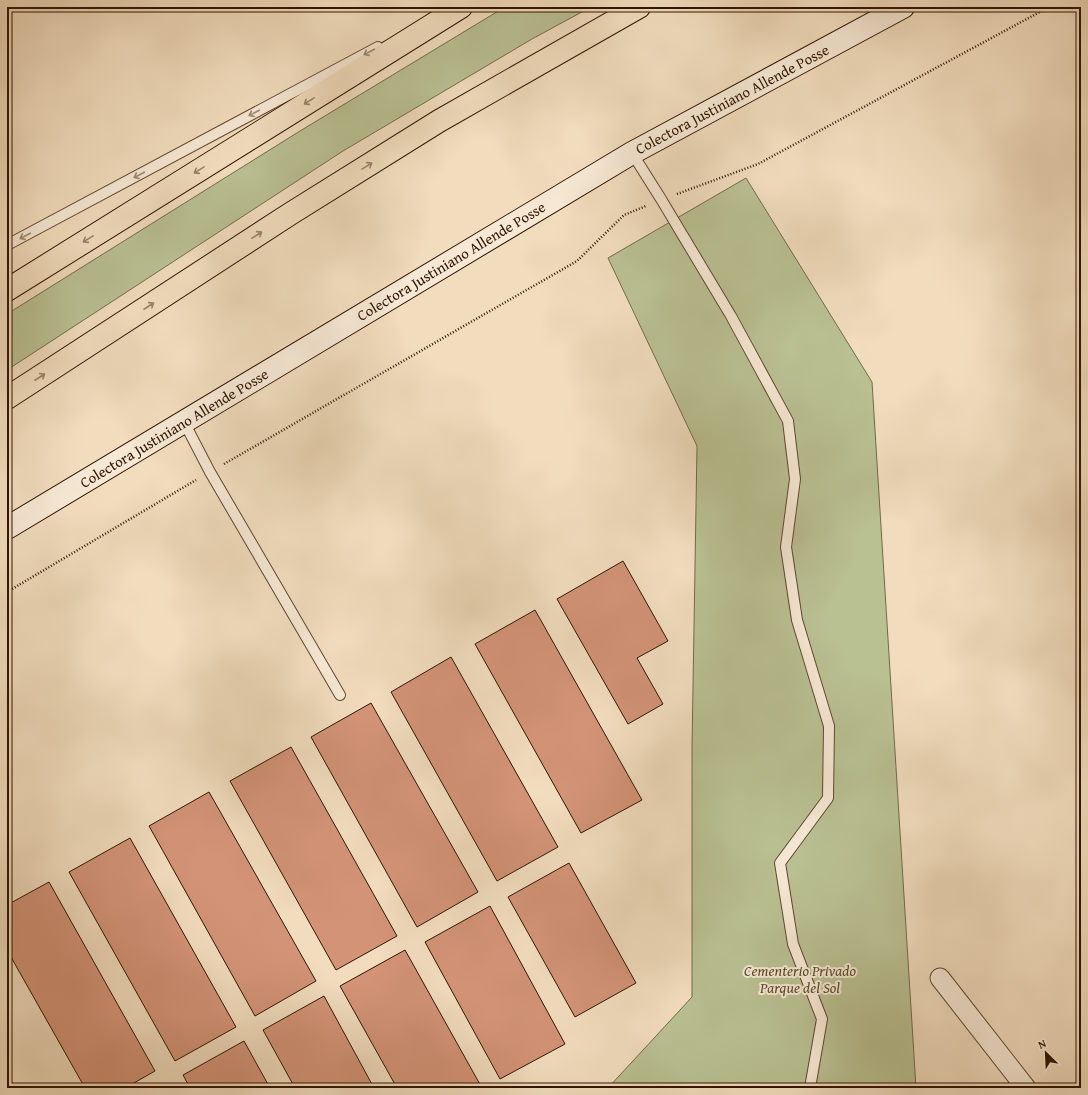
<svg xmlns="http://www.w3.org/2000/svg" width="1088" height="1095" viewBox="0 0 1088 1095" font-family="'Gentium Book Plus',serif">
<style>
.green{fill:#b9c092;stroke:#746a49}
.building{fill:#d39377;stroke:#301500}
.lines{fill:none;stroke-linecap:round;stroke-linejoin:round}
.lane-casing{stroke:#60472f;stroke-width:12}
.street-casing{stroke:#60472f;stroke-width:21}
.secondary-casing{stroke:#301500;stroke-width:24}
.highway-casing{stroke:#301500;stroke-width:24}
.path{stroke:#301500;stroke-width:2.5;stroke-dasharray:1 2;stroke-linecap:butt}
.lane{stroke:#f6e8d4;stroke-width:10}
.street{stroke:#f6e8d4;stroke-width:19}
.secondary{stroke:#f6e8d4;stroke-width:22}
.highway{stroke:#f1dcbd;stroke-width:22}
.oneway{stroke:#9d8975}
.oneway2{stroke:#9a8268}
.labels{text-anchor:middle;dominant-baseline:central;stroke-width:4;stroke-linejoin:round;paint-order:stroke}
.street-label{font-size:15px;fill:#301500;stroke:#f6e8d4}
.park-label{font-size:15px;font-style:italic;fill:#59482c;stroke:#f6e8d4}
</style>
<rect width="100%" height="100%" fill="#f1dcbd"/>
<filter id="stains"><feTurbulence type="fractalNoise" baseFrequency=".005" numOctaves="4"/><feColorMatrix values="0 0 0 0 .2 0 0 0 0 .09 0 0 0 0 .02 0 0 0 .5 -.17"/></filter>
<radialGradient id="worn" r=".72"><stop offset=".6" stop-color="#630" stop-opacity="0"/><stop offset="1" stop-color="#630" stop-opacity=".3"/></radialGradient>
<!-- green -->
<g class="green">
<polygon points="505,7 591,7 532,39 343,151 7,370 7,314 300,131"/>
<polygon points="746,178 872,382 916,1088 608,1088 692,997 692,748 697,446 608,258"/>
</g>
<!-- building -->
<g class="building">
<polygon points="623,561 668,641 637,658 663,704 628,724 557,599"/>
<polygon points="535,610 642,800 581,833 475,644"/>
<polygon points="451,657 558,847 497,881 391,692"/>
<polygon points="371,703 478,892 417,927 311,737"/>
<polygon points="291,747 397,936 336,970 230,781"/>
<polygon points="209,792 316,981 255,1016 149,826"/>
<polygon points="130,838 236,1027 175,1061 69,872"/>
<polygon points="569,863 636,983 575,1017 508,897"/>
<polygon points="49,882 155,1071 125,1088 85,1088 7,950 7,905"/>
<polygon points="490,906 565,1044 500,1079 425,942"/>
<polygon points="405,950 482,1088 397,1088 340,986"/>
<polygon points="324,996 374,1088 295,1088 263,1030"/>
<polygon points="244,1041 270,1088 190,1088 183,1075"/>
</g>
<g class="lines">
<!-- lane casing -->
<g class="lane-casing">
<g id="lane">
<polyline points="632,153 661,199 731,316 788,421 795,479 786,547 797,620 829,726 828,798 780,863 793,944 822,1019 810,1088"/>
<polyline points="7,245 378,47"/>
<polyline points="184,422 210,472 340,695"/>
</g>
</g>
<!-- street casing -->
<g class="street-casing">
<polyline id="street" points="940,978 1026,1088"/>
</g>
<!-- secondary casing -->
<g class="secondary-casing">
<polyline id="secondary" points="7,528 632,153 903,7"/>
</g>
<!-- highway casing -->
<g class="highway-casing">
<g id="highway">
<polyline points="7,290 461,7"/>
<polyline points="7,398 290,214 439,121 639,7"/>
</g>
</g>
<!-- path -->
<g class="path">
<polyline points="677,194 758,164 1049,7"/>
<polyline points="224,464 577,261 624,215 646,206"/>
<polyline points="7,592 196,480"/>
</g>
<!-- lane -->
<use href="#lane" class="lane"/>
<!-- street -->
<use href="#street" class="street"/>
<!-- secondary -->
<use href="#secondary" class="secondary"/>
<!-- highway -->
<use href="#highway" class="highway"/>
</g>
<!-- one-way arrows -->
<defs><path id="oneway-shaft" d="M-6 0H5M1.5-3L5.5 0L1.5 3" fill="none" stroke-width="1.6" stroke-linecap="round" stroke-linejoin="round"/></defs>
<g class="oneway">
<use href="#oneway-shaft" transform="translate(369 52) rotate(152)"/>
<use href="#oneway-shaft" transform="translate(254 113) rotate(152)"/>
<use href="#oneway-shaft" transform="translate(139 175) rotate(152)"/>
<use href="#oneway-shaft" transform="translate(25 236) rotate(152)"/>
</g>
<g class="oneway2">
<use href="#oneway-shaft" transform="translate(309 101) rotate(148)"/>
<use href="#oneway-shaft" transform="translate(367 166) rotate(-32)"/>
<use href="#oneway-shaft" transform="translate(199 170) rotate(148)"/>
<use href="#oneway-shaft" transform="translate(257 235) rotate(-33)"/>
<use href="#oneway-shaft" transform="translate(88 239) rotate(148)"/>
<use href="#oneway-shaft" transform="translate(149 306) rotate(-33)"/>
<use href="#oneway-shaft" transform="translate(40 377) rotate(-33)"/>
</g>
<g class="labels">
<!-- street labels -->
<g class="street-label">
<text transform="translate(732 99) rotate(-28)">Colectora Justiniano Allende Posse</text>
<text transform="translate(451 261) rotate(-31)">Colectora Justiniano Allende Posse</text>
<text transform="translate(174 428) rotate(-31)">Colectora Justiniano Allende Posse</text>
</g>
<!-- park labels -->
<g class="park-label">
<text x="800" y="970">Cementerio Privado<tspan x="800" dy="17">Parque del Sol</tspan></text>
</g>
</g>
<!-- margin -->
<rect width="1088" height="1095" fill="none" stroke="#f1dcbd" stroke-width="24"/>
<rect x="8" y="8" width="1072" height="1079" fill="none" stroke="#301500" stroke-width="2"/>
<rect x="12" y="12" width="1064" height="1071" fill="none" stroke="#301500"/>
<!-- north arrow -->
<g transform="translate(1046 1053) rotate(336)" stroke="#f6e8d4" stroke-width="3" paint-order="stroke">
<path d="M0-3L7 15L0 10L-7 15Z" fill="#301500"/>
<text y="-6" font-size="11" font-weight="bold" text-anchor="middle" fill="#301500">N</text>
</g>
<rect width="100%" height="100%" filter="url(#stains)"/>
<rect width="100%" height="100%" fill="url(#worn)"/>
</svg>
